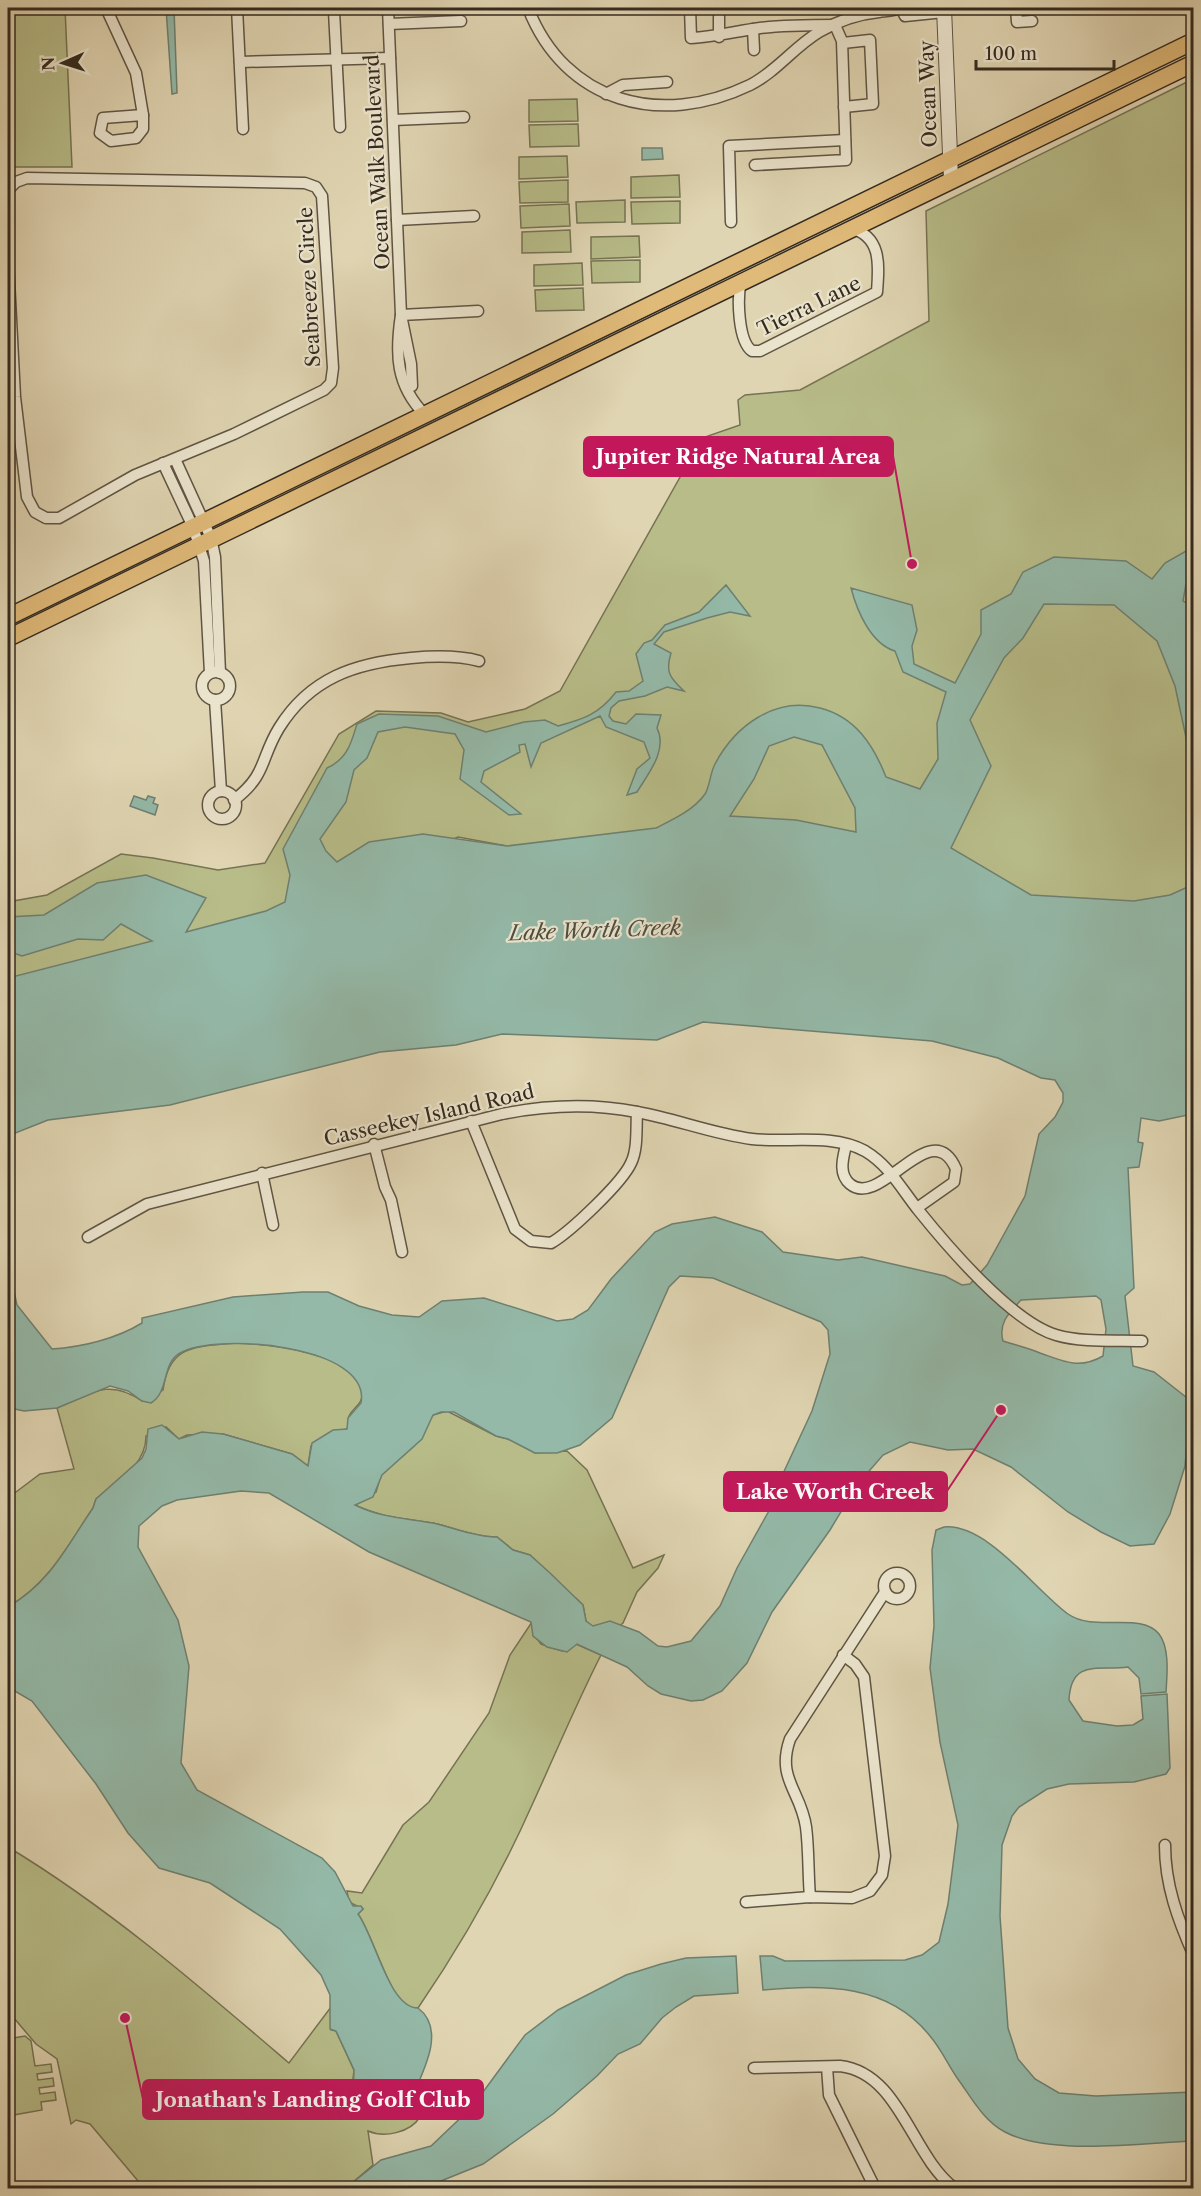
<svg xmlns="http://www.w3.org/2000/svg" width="1201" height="2196" viewBox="0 0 1201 2196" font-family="'Libre Caslon Text',serif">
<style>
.green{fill:#b7bc88;stroke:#767354;stroke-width:1.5}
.water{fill:#94b9a8;stroke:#6e8071;stroke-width:1.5;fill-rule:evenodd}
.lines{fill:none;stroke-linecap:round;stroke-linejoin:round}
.minor-casing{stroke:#5f5544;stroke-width:13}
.tertiary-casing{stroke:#5f5544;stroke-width:16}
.primary-casing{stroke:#342a1f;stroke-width:19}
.minor{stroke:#ebe4cd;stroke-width:10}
.tertiary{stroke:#ebe4cd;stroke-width:14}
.primary{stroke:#e0ba79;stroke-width:16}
.labels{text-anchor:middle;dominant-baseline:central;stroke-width:4.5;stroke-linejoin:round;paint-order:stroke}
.street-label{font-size:20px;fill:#342a1f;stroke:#ebe4cd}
.water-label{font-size:21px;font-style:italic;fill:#4c4e41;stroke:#ebe4cd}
.leader{fill:none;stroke:#c2185b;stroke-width:2}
.callout-dot{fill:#c2185b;stroke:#ebe4cd;stroke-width:2}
.callout{fill:#c2185b;stroke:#c2185b;stroke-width:2}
.callout-label{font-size:21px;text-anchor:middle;font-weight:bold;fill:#fff}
</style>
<rect width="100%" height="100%" fill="#e0d5b2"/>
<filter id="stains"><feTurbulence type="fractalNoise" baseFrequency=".00333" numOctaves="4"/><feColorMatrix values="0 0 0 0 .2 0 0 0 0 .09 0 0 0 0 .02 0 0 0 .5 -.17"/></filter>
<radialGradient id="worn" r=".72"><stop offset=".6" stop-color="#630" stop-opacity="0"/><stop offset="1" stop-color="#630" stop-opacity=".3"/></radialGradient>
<!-- green -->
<g class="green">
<polygon points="8,8 65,8 72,167 8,167"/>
<polygon points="1193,79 1193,912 507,846 458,837 272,916 8,989 8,902 47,895 121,854 153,858 218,870 265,863 339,734 376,711 441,713 468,722 525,709 560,691 702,438 740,425 738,400 745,395 800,390 929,321 926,211"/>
<polygon points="577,99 578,121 529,122 529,100"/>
<polygon points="578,124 579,146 530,147 529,125"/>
<polygon points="567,156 568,177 519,179 519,157"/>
<polygon points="679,175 680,197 631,198 631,177"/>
<polygon points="568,180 568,202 520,203 519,182"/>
<polygon points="625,200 625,222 577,223 576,202"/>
<polygon points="680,201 680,223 632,224 631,202"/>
<polygon points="569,204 570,226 521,228 520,206"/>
<polygon points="570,230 571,252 522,253 522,232"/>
<polygon points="639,236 640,257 591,259 591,237"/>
<polygon points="640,260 640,282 592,283 591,261"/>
<polygon points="582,263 583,285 534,286 534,265"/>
<polygon points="583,288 584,310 536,311 535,290"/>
<path d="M235 1343C266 1344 358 1353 362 1392 363 1405 354 1406 349 1416 347 1420 350 1424 347 1429L329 1433 311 1446 308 1466 292 1454 223 1434 187 1435 179 1439 166 1427 146 1436C146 1466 117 1481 96 1499L93 1508C68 1546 48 1584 8 1607V1498L40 1474 74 1469 57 1408C91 1393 109 1378 142 1401L163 1390C169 1344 196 1347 235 1343Z"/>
<path d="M447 1411 496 1436 508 1439 535 1453 567 1451 587 1470 633 1568 664 1555 658 1568 637 1592 623 1623 618 1627 594 1630 586 1621 583 1605 577 1599 565 1590 530 1555 513 1550 497 1537C475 1537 455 1528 433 1523 404 1518 382 1518 355 1505L376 1492 381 1475 414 1446 433 1415Z"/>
<path d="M532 1622 533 1633 541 1644 562 1651 576 1644 601 1655C576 1704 555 1755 532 1805 501 1875 461 1945 418 2008 417 2008 409 2008 408 2008 391 2001 372 1933 358 1914L363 1909 349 1902 347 1891 362 1893 403 1825 429 1802 489 1713 510 1655Z"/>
<path d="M8 1847C109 1908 199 1986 289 2063L331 2007V2030L336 2031 354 2070 352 2088 357 2103 364 2112 382 2118 403 2113 408 2109 418 2088H430L434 2111 432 2116 420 2117C410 2133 384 2138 368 2131L373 2165 346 2188H144L90 2124 76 2120 71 2124 57 2059 36 2044 8 2011Z"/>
<polygon points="25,2036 31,2041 35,2066 51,2064 52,2072 37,2074 38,2080 53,2078 54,2086 39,2088 40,2094 55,2092 56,2100 41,2102 42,2110 8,2116 8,2039"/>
</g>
<!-- water -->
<g class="water">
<polygon points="166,8 174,8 177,93 172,94"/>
<polygon points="642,148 662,148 663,159 642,160"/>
<path d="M1193 547V577L1186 584 1183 601 1193 606V770L1175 686 1157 641 1114 605 1044 604 1023 638 1004 658 970 720 991 766 951 848 1031 895 1134 901 1170 895 1190 886 1193 877V1114L1159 1121 1141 1118 1138 1142 1143 1143 1139 1167 1128 1168 1134 1288 1125 1296 1133 1366 1154 1372 1191 1401 1185 1466 1170 1514 1154 1544 1130 1546 1101 1532 1068 1512 1011 1467 973 1449 948 1450 910 1442 883 1455 857 1485 830 1530 772 1612 747 1663 722 1691 703 1700 691 1701 661 1694 648 1686 627 1667 577 1644 567 1652 547 1647 533 1636 531 1622 369 1552 269 1493 241 1491 177 1500 162 1506 139 1526 138 1547 178 1620 189 1666 181 1763 197 1790 322 1858 335 1872 353 1906H361L363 1909 358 1914C375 1937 389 2008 418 2008 449 2031 419 2079 408 2106 393 2125 364 2114 353 2097L354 2070 336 2031 330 2029V1995L321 1975 280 1929 210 1883 159 1868 128 1833 96 1784 32 1701 8 1687V1607C51 1582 66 1547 93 1508L96 1499 142 1458 146 1449 148 1429 162 1425 179 1439 202 1432 223 1434 292 1454 308 1466 312 1443 333 1430 347 1429 348 1418 361 1403C372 1345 217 1332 180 1353 161 1364 170 1391 151 1403L142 1401 128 1391 110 1386 57 1408 24 1411 15 1409 8 1403V1263L17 1305 52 1349C82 1347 116 1339 142 1323V1318L233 1297 303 1292H328L359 1306 392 1315 419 1317 442 1301 484 1298 557 1321 573 1319 588 1310 611 1279 655 1232 672 1224 715 1217 762 1232 783 1252 838 1260 862 1257 945 1276 962 1285 970 1284 987 1265 1025 1196 1039 1134 1055 1117 1063 1102V1093L1055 1080 1041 1078 998 1058 932 1041 703 1022 657 1040 502 1034 456 1045 380 1052 170 1105 48 1120 8 1136V978L152 941 121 924 103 940 78 939 22 956 8 951V917L44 915 97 883 146 875 206 898 186 932 266 911 285 902 290 875 283 849 327 768C347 759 351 744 357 724L379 714 438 716 486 732 524 722 545 720 558 726C584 719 599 714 616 692L629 691 643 681 636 654 644 643 652 640 665 625 699 612 726 585 750 616 730 612 707 618 664 632 654 644 671 653C665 672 670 678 684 691L667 687 645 696 619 701 611 708 609 716 613 721 626 724 636 714 661 715 657 728C668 750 648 774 637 792L627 795 637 769 650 758 644 742 606 727 600 716 541 743 531 767 525 744 519 745 520 752 484 771 481 782 521 814 509 815 460 779 464 750 455 734 405 727 378 732 367 758 354 770 346 802 320 839 326 851 337 862 369 842 423 834 507 846 656 828C672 820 694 810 705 794 710 786 710 773 715 764 735 726 775 696 820 708 855 717 873 744 886 777L920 789 938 759 937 723 946 692 903 672 895 651C871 644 857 611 851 588L912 605 917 630 912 646 914 664 955 683 981 634V610L1011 594 1023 572 1054 557 1126 561 1152 579 1165 563ZM794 737 822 745 855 808 856 832 796 820 730 816 754 779 769 746ZM680 1276 713 1278 821 1322 828 1330 830 1354 812 1411 774 1493 770 1509 737 1568 720 1606 691 1641 667 1647 658 1646 639 1632 610 1621 593 1626 586 1621 583 1605 550 1573 530 1555 513 1550 497 1537C476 1537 455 1528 433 1523 404 1518 382 1518 355 1505L373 1497 382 1475 422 1439 433 1415 441 1412H454L496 1436 508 1439 535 1453H557L580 1445 612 1418 664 1298 669 1287ZM1096 1296 1101 1300 1106 1329 1103 1356C1079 1370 1063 1361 1040 1353 1028 1348 1015 1345 1003 1341 998 1323 1009 1313 1021 1300Z"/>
<polygon points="134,796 146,800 148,796 155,798 153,803 158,805 155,815 130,806"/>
<path d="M944 1527C987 1523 1035 1590 1068 1614 1095 1633 1141 1611 1159 1634 1170 1648 1167 1675 1166 1692L1141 1694 1139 1678 1128 1667C1100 1671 1071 1658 1069 1700L1083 1721 1117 1726 1133 1725 1143 1719 1141 1696 1167 1694 1170 1768 1166 1774 1134 1782 1069 1784 1047 1789 1019 1807 1012 1816 1002 1845 1000 1916 1008 2028 1018 2059 1035 2079 1059 2093 1096 2096 1193 2092V2141C1142 2143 1050 2156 1005 2132 985 2122 972 2099 960 2082 949 2067 942 2050 930 2036 889 1984 824 1984 763 1990L760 1956H773L785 1961 905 1960 922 1955 939 1942 948 1904 958 1825 940 1742 930 1668 934 1626 932 1550 936 1530Z"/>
<polygon points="736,1956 738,1993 694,1996 676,2007 662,2018 640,2044 618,2054 597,2076 553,2114 483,2164 436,2183 429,2188 346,2188 381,2160 431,2146 472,2107 525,2035 558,2010 626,1975 661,1964 686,1958"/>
</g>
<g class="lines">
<!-- minor casing -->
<g class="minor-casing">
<g id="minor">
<polyline points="106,8 136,73 143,115"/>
<polyline points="237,8 243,129"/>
<path d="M388 8 401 315C395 355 396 385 425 415"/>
<path d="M528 8C565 103 661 128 750 85 776 72 794 47 819 32 836 22 858 14 879 12 886 11 895 11 899 8"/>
<path d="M690 8 691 38C715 37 737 31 760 28 785 25 810 25 835 25L842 41 846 160 755 165"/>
<polyline points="901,8 905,16 944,12"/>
<polyline points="1016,8 1017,22 1032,21"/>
<polyline points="334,11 340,127"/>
<polyline points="719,17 719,37"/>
<polyline points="389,24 461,21"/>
<polyline points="753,29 754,50"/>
<polyline points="843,43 870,40 873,104 844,107"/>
<polyline points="240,62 390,58"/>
<polyline points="606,94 623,85 667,82"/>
<polygon points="143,115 143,129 136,138 111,141 100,133 103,118"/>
<polyline points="393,120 464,117"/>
<polyline points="8,190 16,182 27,178 305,183 316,187 322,196 333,368 331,383 324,390 234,434 135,475 59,518 46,518 35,512 27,497 15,397 8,260"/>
<polyline points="397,220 474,216"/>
<polyline points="731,222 729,146 845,140"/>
<path d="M741 281C737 298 738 341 752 351H760L877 292C879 265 882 236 850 228"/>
<polyline points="412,386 411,364 401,315 478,311"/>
<polyline points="175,459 211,538 215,557 220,673"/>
<polyline points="163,463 193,527 204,561 210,673"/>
<circle cx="216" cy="686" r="14"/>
<polyline points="215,700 221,791"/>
<circle cx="222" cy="805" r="14"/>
<path d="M234 800C267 775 260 759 279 728 310 678 355 663 411 658 433 656 457 655 479 661"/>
<path d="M471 1121 515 1229 531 1241 551 1243C570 1232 622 1183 631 1163 638 1149 636 1128 637 1112"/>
<polyline points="374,1144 385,1187 391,1200 402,1252"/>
<path d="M846 1145C843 1158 838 1174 850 1184 881 1210 931 1112 956 1169L954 1182 917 1208"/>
<polyline points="262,1173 273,1225"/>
<path d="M88 1237 147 1204 502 1114C547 1105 591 1103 637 1112 676 1119 713 1134 752 1139 788 1143 832 1133 865 1151 890 1166 902 1190 919 1211 948 1247 1012 1322 1056 1335 1083 1343 1115 1340 1142 1341"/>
<circle cx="897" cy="1586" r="13"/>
<path d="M1165 1845C1165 1885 1178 1920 1194 1956"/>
<path d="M810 1897C808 1874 809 1850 806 1827 801 1791 776 1779 790 1739L885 1592"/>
<polyline points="746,1902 810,1897 852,1898 870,1891 882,1875 885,1856 864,1677 855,1664 843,1655"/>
<polyline points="827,2067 829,2095 875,2188"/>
<path d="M754 2068 840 2066C900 2073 911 2155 954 2188"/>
</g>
</g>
<!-- tertiary casing -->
<g class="tertiary-casing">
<polyline id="tertiary" points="944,8 951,179"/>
</g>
<!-- primary casing -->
<g class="primary-casing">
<g id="primary">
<polyline points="8,617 1194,41"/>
<polyline points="8,638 1194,63"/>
</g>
</g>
<!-- minor -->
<use href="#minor" class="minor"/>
<!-- tertiary -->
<use href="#tertiary" class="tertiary"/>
<!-- primary -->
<use href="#primary" class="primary"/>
</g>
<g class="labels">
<!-- street labels -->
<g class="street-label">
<text transform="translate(928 94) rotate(-92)">Ocean Way</text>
<text transform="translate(377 162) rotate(-93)">Ocean Walk Boulevard</text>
<text transform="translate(309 287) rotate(-93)">Seabreeze Circle</text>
<text transform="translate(809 306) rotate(-26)">Tierra Lane</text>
<text transform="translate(429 1115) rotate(-13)">Casseekey Island Road</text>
</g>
<!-- water labels -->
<g class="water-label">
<text transform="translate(595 930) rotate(-2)">Lake Worth Creek</text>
</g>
</g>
<!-- callouts -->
<path class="leader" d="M912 564L893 456M1001 1410L947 1491M125 2018L143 2099"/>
<g class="callout-dot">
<circle cx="912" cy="564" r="6"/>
<circle cx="1001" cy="1410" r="6"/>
<circle cx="125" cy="2018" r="6"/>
</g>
<g class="callout">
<rect x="584" y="437" width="309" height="39" rx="6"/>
<rect x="724" y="1472" width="223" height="39" rx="6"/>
<rect x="143" y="2080" width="340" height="39" rx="6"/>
</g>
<g class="callout-label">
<text x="738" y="464">Jupiter Ridge Natural Area</text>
<text x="835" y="1499">Lake Worth Creek</text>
<text x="313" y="2107">Jonathan's Landing Golf Club</text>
</g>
<!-- margin -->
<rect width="1201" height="2196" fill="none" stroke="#e0d5b2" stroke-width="30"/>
<rect x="9" y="9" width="1183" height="2178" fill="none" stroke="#342a1f" stroke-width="3"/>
<rect x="15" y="15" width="1171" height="2166" fill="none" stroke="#342a1f" stroke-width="1.5"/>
<!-- north arrow -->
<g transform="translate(63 63) rotate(267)" stroke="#ebe4cd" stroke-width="4.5" paint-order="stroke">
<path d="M0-4.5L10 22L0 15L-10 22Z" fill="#342a1f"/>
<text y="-9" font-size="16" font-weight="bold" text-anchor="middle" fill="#342a1f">N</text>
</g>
<!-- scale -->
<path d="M976 60v9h138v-9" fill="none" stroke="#342a1f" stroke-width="3"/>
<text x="985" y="60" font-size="18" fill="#342a1f" stroke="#ebe4cd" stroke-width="4.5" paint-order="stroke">100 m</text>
<rect width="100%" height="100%" filter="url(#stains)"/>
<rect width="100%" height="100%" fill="url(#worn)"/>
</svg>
